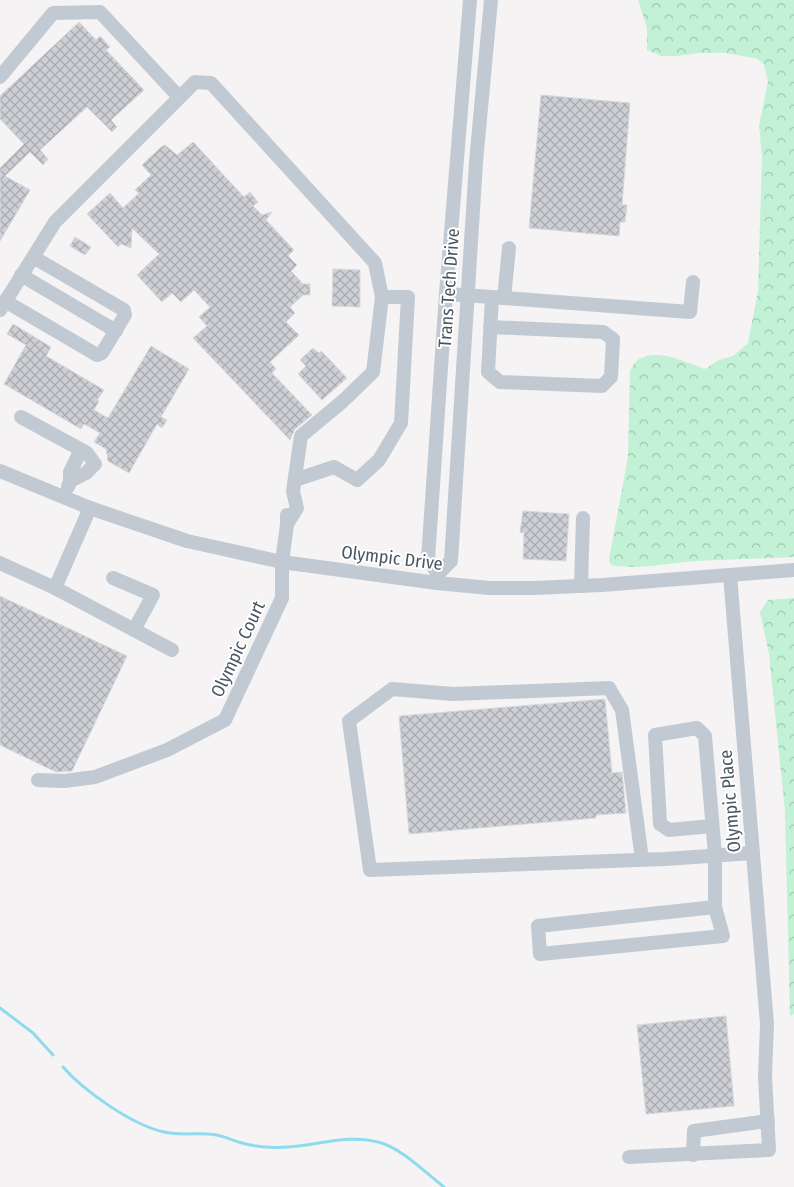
<svg xmlns="http://www.w3.org/2000/svg" width="794" height="1187" viewBox="0 0 794 1187" font-family="'Fira Sans Condensed',sans-serif">
<style>
.forest{fill:url(#forest-crowns)}
.lines{fill:none;stroke-linecap:round;stroke-linejoin:round}
.stream{stroke:#90daee;stroke-width:3}
.building{fill:url(#building-cross-hatch);stroke:#d7d9de}
.minor{stroke:#c1cad2;stroke-width:14}
.labels{text-anchor:middle;dominant-baseline:central;stroke-width:4;stroke-linejoin:round;paint-order:stroke}
.street-label{font-size:18px;fill:#4a5661;stroke:#fff}
</style>
<defs>
<pattern id="forest-crowns" width="20" height="18" patternUnits="userSpaceOnUse" patternTransform="scale(1.25)"><rect width="20" height="18" fill="#c3f1d5"/><path d="M2 6a3 3 0 1 1 6 0M12 15a3 3 0 1 1 6 0" fill="none" stroke="#a0c6b0"/></pattern>
<pattern id="building-cross-hatch" width="8" height="8" patternUnits="userSpaceOnUse" patternTransform="scale(1.25)"><rect width="8" height="8" fill="#cdcfd5"/><path d="M0 0l8 8M0 8l8-8" fill="none" stroke="#a8abb0"/></pattern>
</defs>
<rect width="100%" height="100%" fill="#f5f3f3"/>
<!-- forest -->
<g class="forest">
<path d="M638 0H794V557C758 559 721 559 685 562 659 564 638 570 611 565L609 559 628 457 630 371C632 367 635 361 639 359 659 348 686 363 705 369L719 360 733 356 748 343 758 291 762 156 759 126 768 81 764 65 758 59 726 53H699L677 56H661L647 50V28Z"/>
<polygon points="794,598 794,1014 790,1016 785,812 769,654 760,612 768,600"/>
</g>
<g class="lines">
<!-- stream -->
<g class="stream">
<polyline points="0,1008 33,1033 53,1055"/>
<path d="M63 1067C84 1091 132 1125 164 1132 181 1136 200 1132 217 1135 226 1137 234 1141 242 1143 256 1147 273 1148 288 1147 318 1145 349 1134 378 1142 400 1147 426 1173 444 1187"/>
</g>
</g>
<!-- building -->
<g class="building">
<polygon points="79,22 96,40 100,36 110,47 106,50 144,90 111,120 117,127 112,132 87,107 40,150 48,159 43,165 30,152 5,176 30,190 0,241 0,168 24,144 0,119 0,96"/>
<polygon points="541,95 630,103 622,205 627,205 625,222 620,222 619,236 529,228"/>
<polygon points="193,142 244,197 250,192 258,202 253,206 262,215 272,212 266,220 294,250 288,256 297,265 291,271 303,284 310,284 310,295 303,295 290,307 295,313 286,322 299,335 270,362 276,369 272,373 312,415 295,429 290,440 193,338 207,326 199,317 210,307 194,290 181,302 172,293 162,302 137,275 159,254 132,228 131,248 121,244 118,247 87,214 110,193 123,208 139,193 135,190 151,175 142,165 161,147 165,145 177,155"/>
<polygon points="75,237 91,247 85,255 70,246"/>
<polygon points="333,269 360,270 360,307 332,306"/>
<polygon points="13,324 51,347 46,356 104,390 97,400 99,401 94,410 108,418 151,346 189,369 161,417 167,420 162,428 157,424 129,473 108,461 106,449 94,442 100,433 84,424 81,429 4,384 26,345 7,334"/>
<polygon points="313,348 319,353 321,351 347,378 322,400 298,374 306,366 300,360"/>
<polygon points="523,511 569,514 566,561 523,559 524,533 520,532"/>
<polygon points="0,596 127,656 72,771 56,772 0,745"/>
<polygon points="605,699 612,773 622,772 626,813 596,815 596,818 409,834 399,716"/>
<polygon points="726,1016 734,1106 646,1114 637,1025"/>
</g>
<g class="lines">
<!-- minor -->
<g class="minor">
<polyline points="0,77 53,13 100,12 179,97"/>
<polyline points="21,275 116,331"/>
<polyline points="446,294 492,297 488,372 500,382 602,386 611,377 613,339 603,332 490,327"/>
<polyline points="492,297 690,312 693,282"/>
<polyline points="504,298 509,248"/>
<polyline points="5,301 97,355 102,353 125,315 124,310 33,257"/>
<polyline points="0,310 55,222 195,82 211,83 375,263 382,297 373,372 343,401 301,436 293,491 297,508 287,524"/>
<polyline points="21,417 87,453 95,464 86,473 70,481"/>
<polyline points="0,471 90,508 187,541 282,562 437,583 489,588 534,588 602,585 794,570"/>
<polyline points="295,480 334,467 357,480 379,460 401,423 408,297 382,297"/>
<polyline points="68,487 70,481 70,472 81,450"/>
<polyline points="0,563 55,588 90,508"/>
<polyline points="438,574 451,561 476,162 491,0"/>
<polyline points="113,578 153,595 134,630"/>
<polyline points="437,583 438,574 428,559 446,294 470,0"/>
<polyline points="581,586 583,518"/>
<polyline points="55,588 172,650"/>
<polyline points="38,780 64,781 95,777 167,750 225,720 282,598 282,562 287,524 287,515"/>
<polyline points="712,826 669,830 660,824 655,735 697,728 705,736 715,855 715,907 723,936 540,954 538,926 715,907"/>
<polyline points="642,859 622,710 609,688 453,694 392,689 349,721 370,870 665,859 753,853"/>
<polyline points="693,1155 694,1131 768,1121"/>
<polyline points="629,1157 769,1150 765,1076 767,1024 730,575"/>
</g>
</g>
<g class="labels">
<!-- street labels -->
<g class="street-label">
<text transform="translate(449 288) rotate(-86)">Trans Tech Drive</text>
<text transform="translate(392 558) rotate(7)">Olympic Drive</text>
<text transform="translate(238 649) rotate(-65)">Olympic Court</text>
<text transform="translate(730 801) rotate(-95)">Olympic Place</text>
</g>
</g>
</svg>
